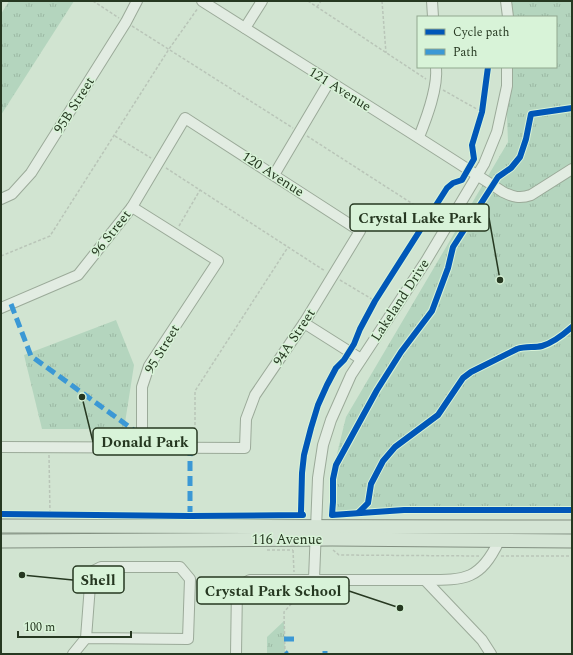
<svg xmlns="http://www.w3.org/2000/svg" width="573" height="655" viewBox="0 0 573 655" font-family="Spectral,serif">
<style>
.park{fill:url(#park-tufts)}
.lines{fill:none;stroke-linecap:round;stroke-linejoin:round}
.minor-casing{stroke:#9baa99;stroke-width:12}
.major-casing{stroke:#828f80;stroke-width:15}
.path{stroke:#b9c5b8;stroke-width:1.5;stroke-dasharray:3 2;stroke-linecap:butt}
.minor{stroke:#e2ece2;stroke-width:10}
.major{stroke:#d4e4d4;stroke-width:13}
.quiet{stroke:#3b98d5;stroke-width:5;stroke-dasharray:10 5;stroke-linecap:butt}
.cycleway-casing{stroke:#d8f3d8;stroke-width:8}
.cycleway{stroke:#0057b8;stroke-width:6}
.labels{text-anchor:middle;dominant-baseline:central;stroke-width:3;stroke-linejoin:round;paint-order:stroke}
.street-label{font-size:14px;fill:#263821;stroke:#d8f3d8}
.leader{fill:none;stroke:#263821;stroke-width:1.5}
.callout-dot{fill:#263821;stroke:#d8f3d8;stroke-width:1.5}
.callout{fill:#d8f3d8;stroke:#263821;stroke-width:1.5}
.callout-label{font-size:15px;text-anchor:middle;font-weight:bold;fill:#263821}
</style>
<defs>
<pattern id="park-tufts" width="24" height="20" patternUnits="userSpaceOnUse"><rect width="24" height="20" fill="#b4d5be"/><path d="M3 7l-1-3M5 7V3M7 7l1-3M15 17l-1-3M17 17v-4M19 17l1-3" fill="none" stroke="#9bb8a3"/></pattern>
</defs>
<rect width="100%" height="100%" fill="#d1e4d1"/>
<!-- park -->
<g class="park">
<polygon points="9,1 74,1 1,115 1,14"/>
<polygon points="502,1 572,1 572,507 411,507 336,513 335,462 346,417 508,142 505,67 556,67 556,17 503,17"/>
<polygon points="116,320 134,365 124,429 42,429 24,355"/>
<polygon points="284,621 285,654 267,654 267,637"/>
</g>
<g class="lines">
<!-- minor casing -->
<g class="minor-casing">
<g id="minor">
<path d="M202 1C303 65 403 127 503 192 513 197 520 199 531 195L572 169"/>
<polyline points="432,1 433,17"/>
<polyline points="506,1 508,17"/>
<polyline points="245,28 262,1"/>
<path d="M419 137C427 117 438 88 436 67"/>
<polyline points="274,175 329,82"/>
<polyline points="1,199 12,194 31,173 126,22 137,1"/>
<polyline points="132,207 218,261 149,366 142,387 142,448"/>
<polyline points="1,308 78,275 132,207 185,118 360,231 304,323 255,395 246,419 245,448 1,447"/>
<polyline points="304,323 361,359"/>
<polyline points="314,579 318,478 323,445 331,420 351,375 426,261 484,164 497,132 507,86 507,67"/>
<path d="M425 580C466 580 480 580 499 541"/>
<polyline points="73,654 86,638 91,572 101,567 180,567 190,579 188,639 86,638"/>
<polyline points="236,654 237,587 250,580 425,580 482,640 491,654"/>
</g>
</g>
<!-- major casing -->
<g class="major-casing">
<g id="major">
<polyline points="1,526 572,527"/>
<polyline points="1,541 332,539 572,541"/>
</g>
</g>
<!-- path -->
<g class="path">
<polyline points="93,1 119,18"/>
<polyline points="308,1 426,79"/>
<polyline points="382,1 386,53"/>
<polyline points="317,7 321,1"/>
<polyline points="132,26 293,128"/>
<polyline points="443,90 482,112"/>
<polyline points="115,136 151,158"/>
<polyline points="307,136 430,215"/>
<polyline points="166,168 325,271"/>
<polyline points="179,226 200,190"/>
<polyline points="1,256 50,236 169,49 198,8"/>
<polyline points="340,280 375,301"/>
<polyline points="195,440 195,391 288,247"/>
<polyline points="49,455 50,514"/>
<polyline points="267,550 293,550"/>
<polyline points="293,550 294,572"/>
<polyline points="333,550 339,555 479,556"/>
<polyline points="501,556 572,556"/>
<polyline points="285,654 284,612 294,601 294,587"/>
</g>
<!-- minor -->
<use href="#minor" class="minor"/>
<!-- major -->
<use href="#major" class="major"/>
<!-- quiet -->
<g class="quiet">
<polyline points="11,304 31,356 142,436"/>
<polyline points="190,516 190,455 195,448"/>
<polyline points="284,639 294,639"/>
<polyline points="325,651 325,654"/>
<polyline points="285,652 287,654"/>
</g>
<!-- cycleway casing -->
<g class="cycleway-casing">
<g id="cycleway">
<polyline points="572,108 531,114 526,139 520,157 511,168 498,177 453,247 448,268 432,311 401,352 377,390 336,465 333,479 333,502 332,515 404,510 572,510"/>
<path d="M359 512 368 503 371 484 383 461 395 447 438 415 463 378 471 372 517 349C526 346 534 348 542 346 553 343 564 334 572 327"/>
<polyline points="1,514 190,516 303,515 301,512 302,473 304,455 311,428 318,405 327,385 336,368 344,360 354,344 360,329 375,301 447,188 453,183 462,180 474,159 472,145 482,112 488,67"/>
</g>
</g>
<!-- cycleway -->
<use href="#cycleway" class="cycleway"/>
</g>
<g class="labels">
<!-- street labels -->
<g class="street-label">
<text transform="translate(340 89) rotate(32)">121 Avenue</text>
<text transform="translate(74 105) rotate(-58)">95B Street</text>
<text transform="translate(273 174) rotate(33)">120 Avenue</text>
<text transform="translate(111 233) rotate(-52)">96 Street</text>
<text transform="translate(400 300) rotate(-57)">Lakeland Drive</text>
<text transform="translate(294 337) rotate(-57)">94A Street</text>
<text transform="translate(162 349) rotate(-59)">95 Street</text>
<text x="287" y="539">116 Avenue</text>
</g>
</g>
<!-- callouts -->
<path class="leader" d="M500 280L489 218M82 397L93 442M22 575L73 580M400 608L349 591"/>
<g class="callout-dot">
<circle cx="500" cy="280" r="4"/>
<circle cx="82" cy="397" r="4"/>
<circle cx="22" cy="575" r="4"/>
<circle cx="400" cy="608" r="4"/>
</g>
<g class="callout">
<rect x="350" y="204" width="139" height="27" rx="4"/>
<rect x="93" y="428" width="104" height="27" rx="4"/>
<rect x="73" y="566" width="51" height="27" rx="4"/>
<rect x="197" y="577" width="152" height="27" rx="4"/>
</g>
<g class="callout-label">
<text x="420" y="223">Crystal Lake Park</text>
<text x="145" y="447">Donald Park</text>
<text x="98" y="585">Shell</text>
<text x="273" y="596">Crystal Park School</text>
</g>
<!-- border -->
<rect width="573" height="655" fill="none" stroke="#263821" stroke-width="4"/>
<!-- legend -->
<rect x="417" y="16" width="140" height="52" fill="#d8f3d8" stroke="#91a88f"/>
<rect x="425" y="29" width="20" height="6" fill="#0057b8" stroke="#91a88f"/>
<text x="453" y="36" font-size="12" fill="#263821">Cycle path</text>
<rect x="425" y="49" width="20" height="6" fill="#3b98d5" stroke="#91a88f"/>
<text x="453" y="56" font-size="12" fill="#263821">Path</text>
<!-- scale -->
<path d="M18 631v6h113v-6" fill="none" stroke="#263821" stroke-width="2"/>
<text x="24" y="631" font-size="12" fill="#263821" stroke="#d8f3d8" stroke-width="3" paint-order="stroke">100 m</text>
</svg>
